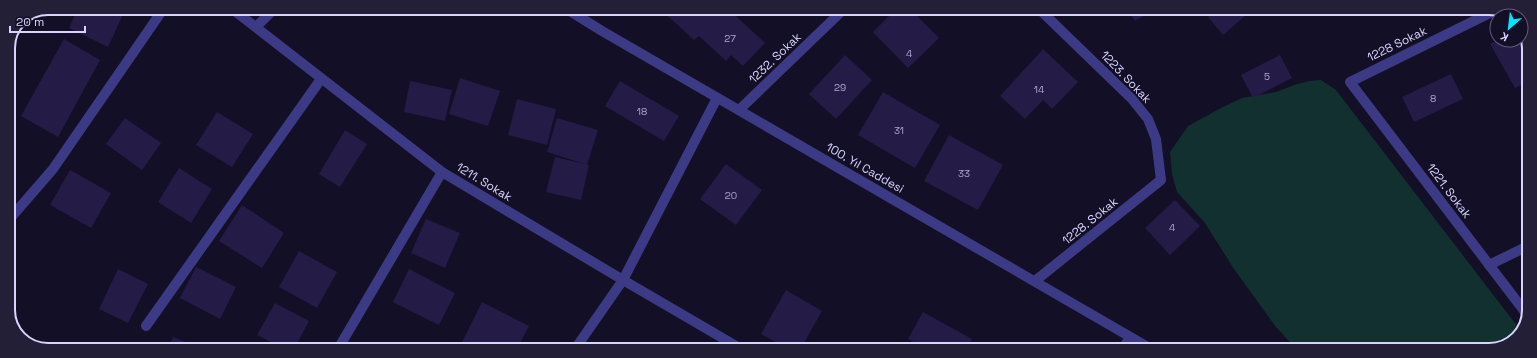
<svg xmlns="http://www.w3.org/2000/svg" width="1537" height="358" viewBox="0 0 1537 358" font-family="'Space Grotesk',sans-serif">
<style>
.green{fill:#12302f}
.building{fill:#241b47}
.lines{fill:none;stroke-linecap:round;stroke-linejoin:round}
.minor{stroke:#3d3a85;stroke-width:10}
.labels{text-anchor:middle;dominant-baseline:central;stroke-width:3.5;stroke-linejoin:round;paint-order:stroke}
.number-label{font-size:10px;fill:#aca6d1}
.street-label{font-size:12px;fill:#d9d4ff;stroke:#130f26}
.rim{fill:none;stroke:#d9d4ff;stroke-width:2}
</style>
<rect width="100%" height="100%" fill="#130f26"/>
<!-- green -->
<polygon class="green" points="1321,80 1336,90 1521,331 1515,340 1489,350 1297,350 1276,327 1234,269 1205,223 1177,192 1172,174 1170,152 1188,126 1221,108 1242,98 1276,92 1294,85 1309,81"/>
<!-- building -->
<g class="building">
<polygon points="78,8 126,8 108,47 69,28"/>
<polygon points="659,8 727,8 765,43 743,66 731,55 726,61 699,36 694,40"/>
<polygon points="897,8 909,8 939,38 908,68 873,32"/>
<polygon points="1127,9 1156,9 1135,21"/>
<polygon points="1218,9 1253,9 1223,35 1208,17"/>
<polygon points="1521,26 1529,43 1529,81 1515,88 1490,44 1497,40 1521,40"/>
<polygon points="64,39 100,60 58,137 21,116"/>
<polygon points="1043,49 1078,82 1052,109 1043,100 1025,119 1000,96"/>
<polygon points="845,55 872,80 836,119 809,94"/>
<polygon points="1280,55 1292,78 1253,98 1241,75"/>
<polygon points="1451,74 1463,99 1414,122 1402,97"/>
<polygon points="460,78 500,91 488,126 449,114"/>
<polygon points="410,81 452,90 445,121 404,112"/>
<polygon points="620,81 679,116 664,141 605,106"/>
<polygon points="883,92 940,125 915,168 858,135"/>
<polygon points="517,99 556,109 547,145 508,135"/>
<polygon points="217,112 253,134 232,167 196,145"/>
<polygon points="125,118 161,143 142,170 106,144"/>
<polygon points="557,118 598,130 587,165 589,165 581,200 546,192 555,157 585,164 547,152"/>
<polygon points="345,130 367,144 340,187 319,174"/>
<polygon points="949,135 1003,165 978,210 924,181"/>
<polygon points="726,164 762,190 736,225 700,199"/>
<polygon points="179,168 212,189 191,223 158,202"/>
<polygon points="70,170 111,193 91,228 50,205"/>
<polygon points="1175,200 1200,226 1170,255 1145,228"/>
<polygon points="242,205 284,233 262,268 219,241"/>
<polygon points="426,219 460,233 445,268 411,253"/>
<polygon points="299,251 337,272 317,308 279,287"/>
<polygon points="196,267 236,287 220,319 180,298"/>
<polygon points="118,269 148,284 128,323 99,309"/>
<polygon points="409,269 455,293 439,325 393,302"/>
<polygon points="786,290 822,311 800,350 789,350 761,334"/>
<polygon points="482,302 529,326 517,349 477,349 462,342"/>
<polygon points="275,303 309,321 294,349 284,349 257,335"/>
<polygon points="923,312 972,339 966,350 927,350 908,339"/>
<polygon points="173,337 204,349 168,349"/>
<polygon points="1271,342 1287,350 1266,350"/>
</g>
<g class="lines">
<!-- minor -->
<g class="minor">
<polyline points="231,8 442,172 623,280 743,350"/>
<polyline points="565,8 602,31 1153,350"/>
<polyline points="1498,9 1350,82 1528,316"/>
<polyline points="256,27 275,8"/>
<polyline points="739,110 845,8"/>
<polyline points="8,221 53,169 164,8"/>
<polyline points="1489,265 1528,246"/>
<polyline points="1035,281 1161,180 1156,139 1148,119 1132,99 1039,9"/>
<polyline points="146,326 321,79"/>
<polyline points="338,349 442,172"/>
<polyline points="575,349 623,280 717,98"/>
<polyline points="1122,350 1130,337"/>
</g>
</g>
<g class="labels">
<!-- number labels -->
<g class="number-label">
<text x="730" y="38">27</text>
<text x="909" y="53">4</text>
<text x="1267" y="76">5</text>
<text x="840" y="87">29</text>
<text x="1039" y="89">14</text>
<text x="1433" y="98">8</text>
<text x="642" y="111">18</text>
<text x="899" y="130">31</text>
<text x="964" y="173">33</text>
<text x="731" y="195">20</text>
<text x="1172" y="227">4</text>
</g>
<!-- street labels -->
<g class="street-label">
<text transform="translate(1397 44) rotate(-26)">1228 Sokak</text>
<text transform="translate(775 58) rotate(-44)">1232. Sokak</text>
<text transform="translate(1126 77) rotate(46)">1223. Sokak</text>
<text transform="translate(865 168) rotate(30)">100. Yıl Caddesi</text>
<text transform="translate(484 182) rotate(31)">1211. Sokak</text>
<text transform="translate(1449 191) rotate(53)">1221. Sokak</text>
<text transform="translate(1090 221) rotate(-39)">1228. Sokak</text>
</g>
</g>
<!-- crop -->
<path d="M0 0H1537V358H0ZM48 15H1489A33 33 0 0 1 1522 48V310A33 33 0 0 1 1489 343H48A33 33 0 0 1 15 310V48A33 33 0 0 1 48 15Z" fill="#231f37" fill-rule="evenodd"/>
<path class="rim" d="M48 15H1489A33 33 0 0 1 1522 48V310A33 33 0 0 1 1489 343H48A33 33 0 0 1 15 310V48A33 33 0 0 1 48 15Z"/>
<!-- north arrow -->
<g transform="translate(1509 28) rotate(208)"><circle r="19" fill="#130f26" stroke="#625e7d"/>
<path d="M0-3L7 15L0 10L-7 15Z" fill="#00e5ff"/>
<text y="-6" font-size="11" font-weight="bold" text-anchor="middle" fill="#d9d4ff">K</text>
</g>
<!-- scale -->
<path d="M10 26v6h75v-6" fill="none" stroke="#d9d4ff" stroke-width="2"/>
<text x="16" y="26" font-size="12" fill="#d9d4ff" stroke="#130f26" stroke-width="3" paint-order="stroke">20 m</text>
</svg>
